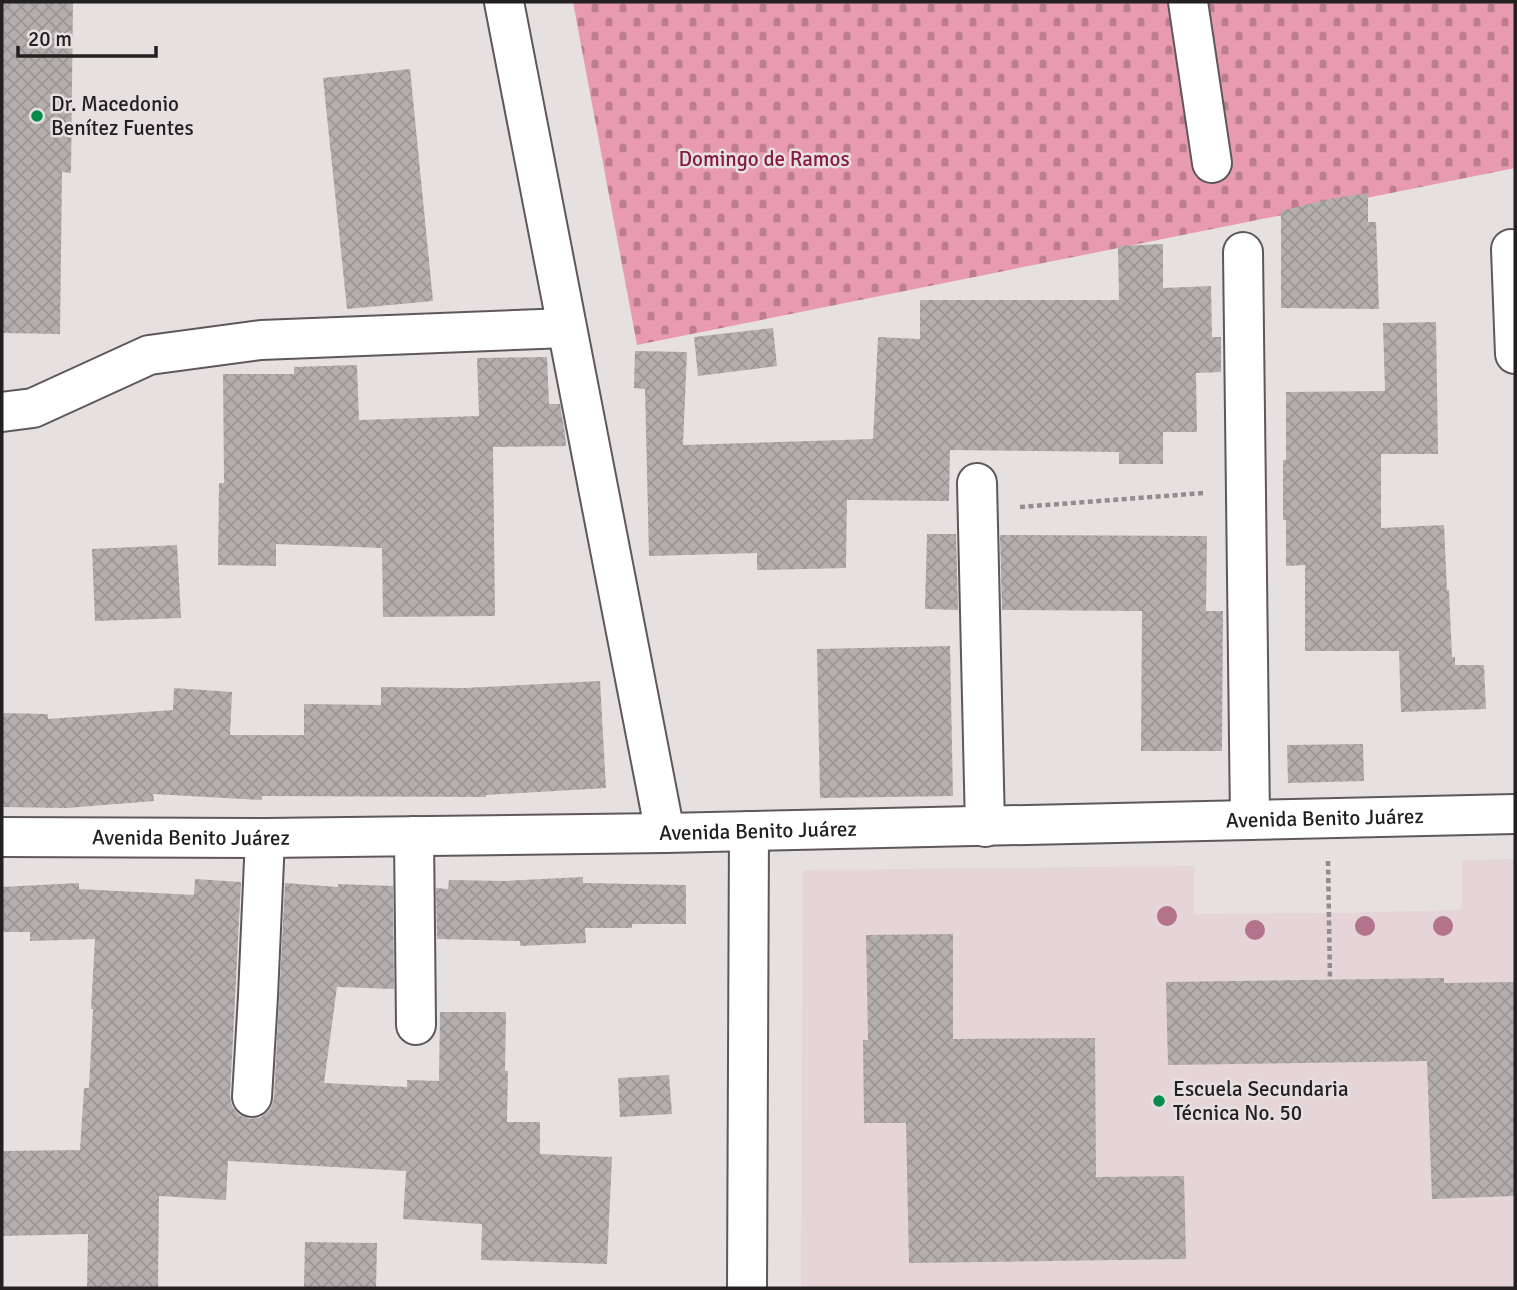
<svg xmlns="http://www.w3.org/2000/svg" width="1517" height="1290" viewBox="0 0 1517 1290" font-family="Signika,sans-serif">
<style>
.built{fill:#e5d4d8}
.cemetery{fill:url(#cemetery-stones)}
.building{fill:url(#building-cross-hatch)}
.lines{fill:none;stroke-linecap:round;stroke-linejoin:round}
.minor-casing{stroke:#5f585a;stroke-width:42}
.path{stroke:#918c8d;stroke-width:4.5;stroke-dasharray:5 3.5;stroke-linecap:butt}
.minor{stroke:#fff;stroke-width:38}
.tree{fill:#b2738b}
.poi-dot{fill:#058c4a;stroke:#e7e0e1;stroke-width:2.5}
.labels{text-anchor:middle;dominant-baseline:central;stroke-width:5;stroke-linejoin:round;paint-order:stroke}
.poi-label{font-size:21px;fill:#232021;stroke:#e7e0e1;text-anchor:start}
.park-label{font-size:21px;fill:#861a44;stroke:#e7e0e1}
.street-label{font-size:21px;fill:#232021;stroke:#e7e0e1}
</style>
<defs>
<pattern id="cemetery-stones" width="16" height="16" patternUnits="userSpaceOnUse" patternTransform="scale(1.75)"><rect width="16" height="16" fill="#e89baf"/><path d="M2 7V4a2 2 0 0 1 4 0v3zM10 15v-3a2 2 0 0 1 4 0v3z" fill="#bc7e8e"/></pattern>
<pattern id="building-cross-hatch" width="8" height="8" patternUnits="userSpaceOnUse" patternTransform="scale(1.75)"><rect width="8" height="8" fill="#b5aeaf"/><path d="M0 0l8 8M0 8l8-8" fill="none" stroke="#9b9596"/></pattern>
</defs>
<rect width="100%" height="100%" fill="#e7e0e1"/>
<!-- built -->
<polygon class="built" points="1515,859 1515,1288 801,1288 803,870 1194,866 1194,914 1329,913 1462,910 1462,860"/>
<!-- cemetery -->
<polygon class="cemetery" points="573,2 1515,2 1515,168 637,345"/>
<!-- building -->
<g class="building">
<polygon points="2,2 73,2 71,173 62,172 60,334 2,333"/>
<polygon points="410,69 433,301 347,309 323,78"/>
<polygon points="1368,193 1368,222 1376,222 1379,309 1281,308 1281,211 1329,199"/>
<polygon points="1163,244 1163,288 1211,286 1212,337 1221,337 1221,372 1196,373 1197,432 1163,432 1163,464 1119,464 1119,452 950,450 949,501 847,500 846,568 757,570 757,553 649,556 645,389 634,388 635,351 687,352 683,445 873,439 878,337 920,339 920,300 1119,300 1118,246"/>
<polygon points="1436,322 1438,454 1381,454 1381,528 1444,525 1447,590 1449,590 1452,657 1455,657 1455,665 1484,665 1486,709 1401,712 1399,651 1305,651 1305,565 1286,566 1286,520 1283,520 1283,460 1286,460 1286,392 1385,391 1383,323"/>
<polygon points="773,328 777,366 698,376 694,337"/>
<polygon points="547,357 549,404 560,404 565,434 566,446 493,447 495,616 383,617 382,548 276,544 276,566 218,565 219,483 224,483 223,374 294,374 294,367 357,365 359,420 479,416 477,358"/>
<polygon points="927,534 956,534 958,610 925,609"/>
<polygon points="1000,535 1207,536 1206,611 1223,611 1222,751 1141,751 1142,611 1002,610"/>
<polygon points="177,545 181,618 95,621 92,549"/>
<polygon points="950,646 953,796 820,798 817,649"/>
<polygon points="600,681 606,788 486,795 486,797 262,796 262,800 153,794 154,801 67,808 2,807 2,713 48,714 48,719 173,710 174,688 232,692 230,735 304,735 304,704 381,705 381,687 464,688"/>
<polygon points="1363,744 1364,781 1288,783 1287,745"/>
<polygon points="583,877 583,883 686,885 686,924 632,924 632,928 585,928 586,943 520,946 520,941 437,939 436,888 448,889 449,880 505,881"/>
<polygon points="195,879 241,882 230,1096 232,1106 239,1115 250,1119 261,1117 270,1110 274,1098 285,883 338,887 338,884 393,886 394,989 337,987 324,1083 407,1087 407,1080 439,1081 440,1012 506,1012 505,1071 508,1071 507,1122 540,1122 540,1154 612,1157 607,1264 481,1260 482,1224 403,1219 406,1171 228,1161 226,1200 159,1196 158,1288 87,1288 88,1234 2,1236 2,1151 80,1150 84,1088 89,1088 93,1009 91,1009 95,939 30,941 30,932 2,932 2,887 79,883 79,889 194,895"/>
<polygon points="953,934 953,1039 1095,1038 1096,1177 1184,1176 1186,1259 909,1263 906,1123 864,1123 863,1040 868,1040 866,935"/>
<polygon points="1444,978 1444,983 1515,982 1515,1196 1432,1199 1427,1061 1168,1065 1166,982"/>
<polygon points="669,1075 672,1114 620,1117 618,1078"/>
<polygon points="305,1242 377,1243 376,1288 304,1288"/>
</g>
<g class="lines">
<!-- minor casing -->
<g class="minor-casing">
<g id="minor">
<polyline points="504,2 665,833"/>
<polyline points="1188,2 1212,163"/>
<polyline points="1511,249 1515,354"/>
<polyline points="1243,252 1250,820"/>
<polyline points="2,412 33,408 149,355 261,340 566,328"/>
<polyline points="977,483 985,827"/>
<polyline points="414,836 416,1025"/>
<path id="s1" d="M2 837 265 838 665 833 1515 814"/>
<polyline points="252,1097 258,996 265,838"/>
<polyline points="747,1288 749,831"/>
</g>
</g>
<!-- path -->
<g class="path">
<polyline points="1020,507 1204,493"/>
<polyline points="1328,861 1330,979"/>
</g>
<!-- minor -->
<use href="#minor" class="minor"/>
</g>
<!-- trees -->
<g class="tree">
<circle cx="1167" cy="916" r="10"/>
<circle cx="1365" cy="926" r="10"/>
<circle cx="1443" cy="926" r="10"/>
<circle cx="1255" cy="930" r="10"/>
</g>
<!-- markers -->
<g class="poi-dot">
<circle cx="37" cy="116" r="7"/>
<circle cx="1159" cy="1101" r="7"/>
</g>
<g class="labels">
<!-- poi labels -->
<g class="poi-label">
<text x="51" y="104">Dr. Macedonio<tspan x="51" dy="24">Benítez Fuentes</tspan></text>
<text x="1173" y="1089">Escuela Secundaria<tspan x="1173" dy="24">Técnica No. 50</tspan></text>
</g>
<!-- park labels -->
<g class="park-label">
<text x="764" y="159">Domingo de Ramos</text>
</g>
<!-- street labels -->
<g class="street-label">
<text stroke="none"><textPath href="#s1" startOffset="1323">Avenida Benito Juárez</textPath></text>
<text stroke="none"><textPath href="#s1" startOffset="756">Avenida Benito Juárez</textPath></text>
<text stroke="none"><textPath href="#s1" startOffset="189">Avenida Benito Juárez</textPath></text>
</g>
</g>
<!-- border -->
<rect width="1517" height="1290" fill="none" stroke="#232021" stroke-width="7"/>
<!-- scale -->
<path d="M18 46v10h138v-10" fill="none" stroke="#232021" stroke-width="3.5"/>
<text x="28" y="46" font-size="21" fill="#232021" stroke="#e7e0e1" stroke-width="5" paint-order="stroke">20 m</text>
</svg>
